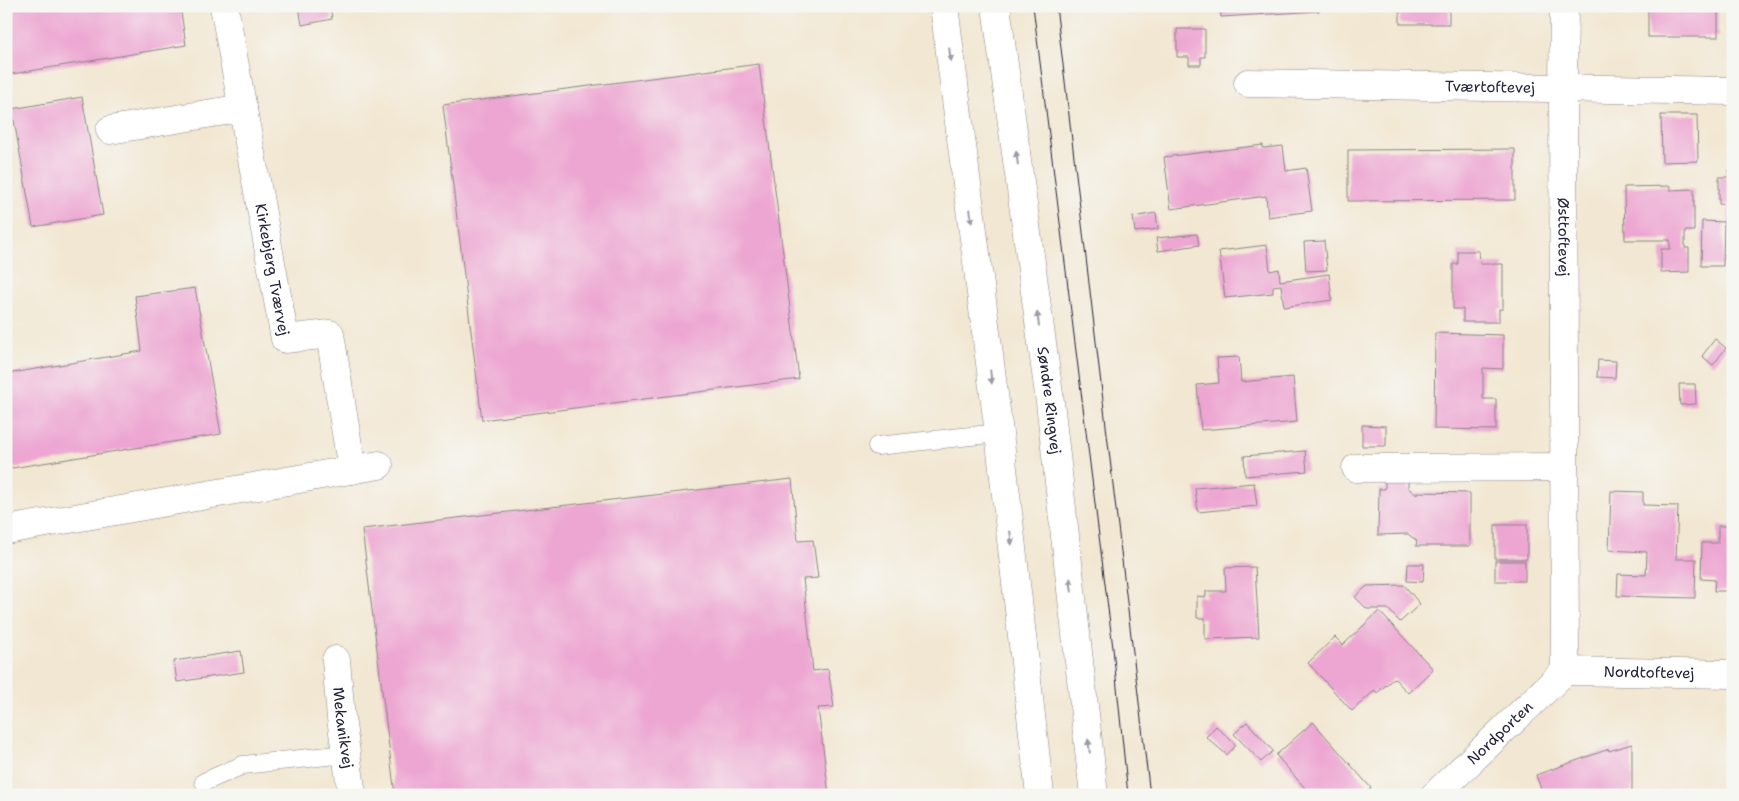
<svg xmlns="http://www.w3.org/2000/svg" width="1739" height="801" viewBox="0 0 1739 801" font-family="'Shantell Sans',sans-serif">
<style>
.building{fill:#eda6d2}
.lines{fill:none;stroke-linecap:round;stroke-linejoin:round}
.lane-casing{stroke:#8a8486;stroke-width:19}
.street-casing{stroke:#8a8486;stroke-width:29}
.primary-casing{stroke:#8a8486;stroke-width:29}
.lane{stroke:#fff;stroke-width:18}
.street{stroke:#fff;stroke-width:28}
.primary{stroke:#fff;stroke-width:28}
.tram{stroke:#22223b;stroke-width:1}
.oneway{fill:#9c9ca7}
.labels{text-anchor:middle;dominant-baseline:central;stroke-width:5;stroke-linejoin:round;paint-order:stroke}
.street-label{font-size:15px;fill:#22223b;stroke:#f6f6f2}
</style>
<rect width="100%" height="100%" fill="#f6f6f2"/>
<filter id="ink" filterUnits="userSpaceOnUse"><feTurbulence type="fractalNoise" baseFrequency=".02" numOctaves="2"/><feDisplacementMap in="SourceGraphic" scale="10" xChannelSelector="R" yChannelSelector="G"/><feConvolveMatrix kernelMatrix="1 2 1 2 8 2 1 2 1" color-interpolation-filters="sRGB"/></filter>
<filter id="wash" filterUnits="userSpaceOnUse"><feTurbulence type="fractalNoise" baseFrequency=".0096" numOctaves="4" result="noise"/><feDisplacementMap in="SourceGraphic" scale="20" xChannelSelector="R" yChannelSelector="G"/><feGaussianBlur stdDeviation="1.12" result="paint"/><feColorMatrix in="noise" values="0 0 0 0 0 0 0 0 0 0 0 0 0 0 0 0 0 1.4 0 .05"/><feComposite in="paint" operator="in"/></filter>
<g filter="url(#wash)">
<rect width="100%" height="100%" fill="#f2e7d2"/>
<g id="blocks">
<!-- building -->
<g class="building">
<polygon points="27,6 180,6 186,45 6,75 6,10"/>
<polygon points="299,6 330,6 332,19 302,25"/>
<polygon points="1220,6 1319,6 1320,11 1221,17"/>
<rect x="1400" y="6" width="49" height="18"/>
<rect x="1648" y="6" width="70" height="31"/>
<polygon points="1177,29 1205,29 1205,57 1201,57 1201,65 1189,65 1189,57 1177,57"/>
<polygon points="759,64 799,379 482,420 443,105"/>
<polygon points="82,97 103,215 33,227 12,109"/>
<polygon points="1661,115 1697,115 1698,161 1662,162"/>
<polygon points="1263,145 1263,148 1283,146 1286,171 1306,168 1312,211 1268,217 1266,196 1171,209 1164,157"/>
<polygon points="1515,149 1515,200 1348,201 1348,150"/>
<polygon points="1729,170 1733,170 1733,226 1728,226 1729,205 1719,204 1719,177 1729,177"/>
<polygon points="1670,186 1670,190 1694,189 1694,231 1685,231 1685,248 1689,248 1689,272 1661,273 1661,249 1670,249 1670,240 1625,240 1624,187"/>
<polygon points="1156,213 1158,229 1135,232 1133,217"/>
<polygon points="1702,221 1724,222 1723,266 1701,266"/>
<polygon points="1197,234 1199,245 1158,251 1156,238"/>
<polygon points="1324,241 1327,270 1306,271 1304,242"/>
<polygon points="1267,245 1270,271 1279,269 1280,281 1329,274 1332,300 1284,307 1281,285 1273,286 1273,293 1225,298 1219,251"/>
<polygon points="1458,251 1479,251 1480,264 1503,264 1503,309 1499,309 1499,322 1463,322 1463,309 1453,309 1453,264 1458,264"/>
<polygon points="195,288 221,434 6,469 6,374 142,351 135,296"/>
<polygon points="1435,333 1503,335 1503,369 1483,368 1483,399 1496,399 1496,430 1434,429"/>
<polygon points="1715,339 1726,348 1713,365 1702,356"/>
<polygon points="1239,357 1241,382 1293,377 1297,422 1201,430 1197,385 1219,383 1217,358"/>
<polygon points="1598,360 1616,361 1615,378 1597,377"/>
<polygon points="1679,384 1695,384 1696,404 1680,405"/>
<polygon points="1362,425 1386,426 1386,446 1362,446"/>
<polygon points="1305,451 1307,471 1245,476 1244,456"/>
<polygon points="792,479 798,541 813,540 818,578 803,579 813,671 828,669 834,707 818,708 829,795 395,795 362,529"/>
<polygon points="1385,479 1408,479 1408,488 1417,495 1417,492 1470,493 1470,546 1416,546 1417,541 1408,534 1378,535 1379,489 1385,489"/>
<polygon points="1254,483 1257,506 1198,512 1195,488"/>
<polygon points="1611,491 1643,492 1643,505 1678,506 1676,559 1696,559 1695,598 1617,596 1618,574 1646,575 1647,552 1609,550"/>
<rect x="1495" y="525" width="32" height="34"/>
<polygon points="1718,526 1733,526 1733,591 1714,591 1715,580 1701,579 1702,543 1718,543"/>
<rect x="1495" y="561" width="30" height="20"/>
<polygon points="1408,564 1424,564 1423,582 1407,581"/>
<polygon points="1255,567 1259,637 1205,639 1205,618 1197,618 1197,596 1206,597 1206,591 1226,591 1225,568"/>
<polygon points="1404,585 1420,604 1400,622 1388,609 1367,609 1355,597 1367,586"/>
<polygon points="1379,611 1433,669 1408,693 1394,678 1377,693 1375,690 1352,711 1308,663 1335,637 1343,645"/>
<polygon points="241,651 244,672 177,682 174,661"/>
<polygon points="1247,722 1273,751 1261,762 1234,734"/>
<polygon points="1313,722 1371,788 1363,795 1311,795 1276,755"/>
<polygon points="1216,726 1236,745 1227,755 1206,737"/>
<polygon points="1632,744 1632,791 1621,795 1543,795 1536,775 1609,749 1609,751"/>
<polygon points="1665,790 1708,791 1708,795 1665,795"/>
</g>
</g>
</g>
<g filter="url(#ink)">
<use href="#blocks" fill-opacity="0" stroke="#8a8486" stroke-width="1"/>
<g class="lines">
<!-- lane casing -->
<g class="lane-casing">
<g id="lane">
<polyline points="877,446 999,433"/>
<polyline points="204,782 243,765 346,754"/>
</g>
</g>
<!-- street casing -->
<g class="street-casing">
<g id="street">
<path id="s1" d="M224 6 285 339 330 334 352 470"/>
<path id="s2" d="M1564 6 1563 89 1565 671"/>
<path id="s3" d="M1248 83 1733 91"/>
<polyline points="110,130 243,108"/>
<polyline points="1356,468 1564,467"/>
<polyline points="6,530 379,465"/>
<path id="s4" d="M336 660 341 718 352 795"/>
<path id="s5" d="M1565 671 1733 674"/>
<path id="s6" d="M1435 795 1565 671"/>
</g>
</g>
<!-- primary casing -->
<g class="primary-casing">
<g id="primary">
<polyline points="944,6 999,433 1040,795"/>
<path id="s7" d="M996 6 1050 402 1094 795"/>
</g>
</g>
<!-- lane -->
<use href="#lane" class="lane"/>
<!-- street -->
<use href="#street" class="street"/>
<!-- primary -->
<use href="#primary" class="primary"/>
<!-- tram -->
<g class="tram">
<polyline points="1033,6 1113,648 1128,795"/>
<polyline points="1056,6 1150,795"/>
</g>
</g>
<!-- one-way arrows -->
<defs><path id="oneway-solid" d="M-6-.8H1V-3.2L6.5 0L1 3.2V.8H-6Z" transform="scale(1.25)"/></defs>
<g class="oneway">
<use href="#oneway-solid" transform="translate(950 55) rotate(83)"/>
<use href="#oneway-solid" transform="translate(1017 158) rotate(-98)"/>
<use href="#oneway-solid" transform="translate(971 216) rotate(83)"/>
<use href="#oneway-solid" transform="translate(1038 319) rotate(-98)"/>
<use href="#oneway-solid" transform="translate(991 377) rotate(83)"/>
<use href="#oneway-solid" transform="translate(1011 538) rotate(83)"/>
<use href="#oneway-solid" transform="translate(1071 585) rotate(-97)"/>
<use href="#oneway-solid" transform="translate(1089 746) rotate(-97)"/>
</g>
</g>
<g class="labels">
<!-- street labels -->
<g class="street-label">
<text stroke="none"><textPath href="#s3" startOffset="242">Tværtoftevej</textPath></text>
<text stroke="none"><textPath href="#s2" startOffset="231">Østtoftevej</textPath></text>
<text stroke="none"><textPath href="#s1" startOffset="268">Kirkebjerg Tværvej</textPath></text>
<text stroke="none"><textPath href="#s7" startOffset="398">Søndre Ringvej</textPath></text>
<text stroke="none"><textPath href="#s5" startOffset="84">Nordtoftevej</textPath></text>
<text stroke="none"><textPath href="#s4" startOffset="68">Mekanikvej</textPath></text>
<text stroke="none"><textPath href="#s6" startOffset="90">Nordporten</textPath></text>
</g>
</g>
<!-- margin -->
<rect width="1739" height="801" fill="none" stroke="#f6f6f2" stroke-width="25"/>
</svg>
